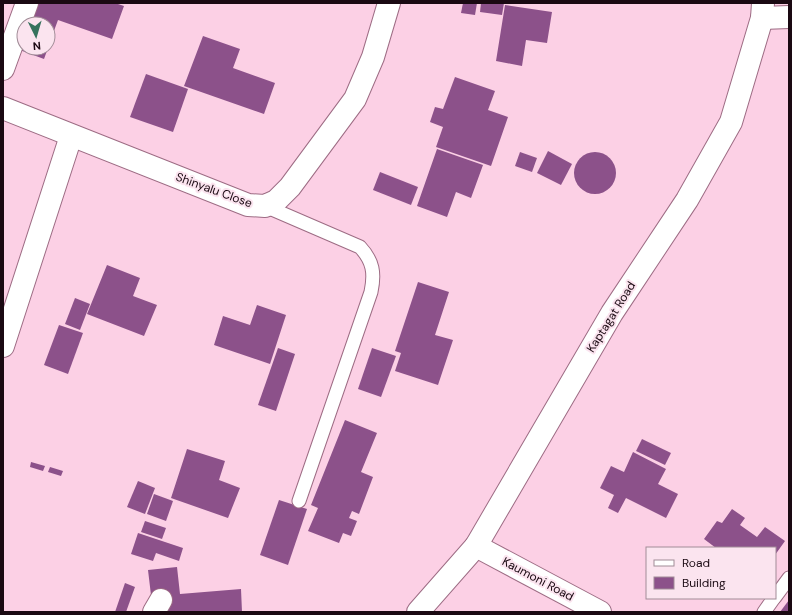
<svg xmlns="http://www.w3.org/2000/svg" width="792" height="615" viewBox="0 0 792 615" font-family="'DM Sans',sans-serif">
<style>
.building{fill:#8c518a}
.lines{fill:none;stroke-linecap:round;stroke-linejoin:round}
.service-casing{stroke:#9d6c84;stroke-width:15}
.minor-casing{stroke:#9d6c84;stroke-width:24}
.secondary-casing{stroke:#9d6c84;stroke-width:24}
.service{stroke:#fff;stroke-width:13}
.minor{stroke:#fff;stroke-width:22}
.secondary{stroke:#fff;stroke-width:22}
.labels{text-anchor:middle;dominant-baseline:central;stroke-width:4;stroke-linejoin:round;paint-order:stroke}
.street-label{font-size:12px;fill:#1a0912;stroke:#fbe4ef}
</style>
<rect width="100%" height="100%" fill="#fcd0e5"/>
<!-- building -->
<g class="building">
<polygon points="34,3 115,3 124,6 112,39 58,20 48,47 48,24 26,24"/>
<polygon points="463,3 477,3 475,15 461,13"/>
<polygon points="481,3 504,3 502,15 480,12"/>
<polygon points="505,5 552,12 547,43 526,40 522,66 496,61"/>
<polygon points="24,30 24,48 48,48 44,59 17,49"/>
<polygon points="203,36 240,49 233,68 275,83 264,114 184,86"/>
<polygon points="146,74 188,89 173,132 130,117"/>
<polygon points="455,77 495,91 488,110 508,117 491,166 436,147 443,127 430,122 435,107 443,109"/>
<polygon points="437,149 483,165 471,198 456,192 447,217 417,206"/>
<polygon points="548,151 572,164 561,185 537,173"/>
<polygon points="520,152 537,158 532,172 515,166"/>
<circle cx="595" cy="173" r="21"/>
<polygon points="380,172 418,187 411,205 373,190"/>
<polygon points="107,265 140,278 133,296 157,305 144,336 87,314"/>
<polygon points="418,282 449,292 435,335 453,340 438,385 395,371 401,353 395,351"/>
<polygon points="75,298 90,304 80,330 65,324"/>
<polygon points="257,305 286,315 270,364 214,345 223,316 250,325"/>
<polygon points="59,325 83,333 68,374 44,365"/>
<polygon points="278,348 295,354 276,411 258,405"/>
<polygon points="372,348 396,356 381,397 358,389"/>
<polygon points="345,420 377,433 361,472 373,477 359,514 352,511 349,518 357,521 351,536 343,533 339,543 308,531 318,508 311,505"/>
<polygon points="642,439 671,453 665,465 636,451"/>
<polygon points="187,449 225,461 219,480 240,488 228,518 171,498"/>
<polygon points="633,452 666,469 658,484 678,494 666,518 626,498 618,513 608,508 614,495 600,488 611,466 624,472"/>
<polygon points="31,462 45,466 43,471 30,467"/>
<polygon points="50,467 63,471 61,476 48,472"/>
<polygon points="138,481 155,488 145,514 127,507"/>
<polygon points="154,494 173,501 166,521 147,514"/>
<polygon points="279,500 307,509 288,565 260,555"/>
<polygon points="732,509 745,518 740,525 757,537 765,527 785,541 775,555 775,548 716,548 704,539 717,521 722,523"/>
<polygon points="145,521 166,528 162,539 141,532"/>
<polygon points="138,533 183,548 179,561 156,553 153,561 131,554"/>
<polygon points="177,567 180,594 241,589 242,612 153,612 148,570"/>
<polygon points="125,583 135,587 126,612 115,612"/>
<polygon points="789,600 789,612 780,612"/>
</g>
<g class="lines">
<!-- service casing -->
<g class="service-casing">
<g id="service">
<path d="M265 206 360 247C373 261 375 273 371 292L299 501"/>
<polyline points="775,597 789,578"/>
<polyline points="764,612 774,598"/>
</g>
</g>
<!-- minor casing -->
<g class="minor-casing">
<g id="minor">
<polyline points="762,18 789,17"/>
<polyline points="3,69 27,3"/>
<polyline points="3,108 248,205 265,206 276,201 290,187 355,99 373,57 389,3"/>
<polyline points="3,346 71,136"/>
<polyline points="476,546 600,612"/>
<polyline points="154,612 161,600"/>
</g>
</g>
<!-- secondary casing -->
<g class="secondary-casing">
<polyline id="secondary" points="418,612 476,546 612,313 687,200 731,122 762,18 763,3"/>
</g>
<!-- service -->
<use href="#service" class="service"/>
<!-- minor -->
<use href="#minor" class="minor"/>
<!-- secondary -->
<use href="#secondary" class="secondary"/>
</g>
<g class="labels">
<!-- street labels -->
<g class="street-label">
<text transform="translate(214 190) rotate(20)">Shinyalu Close</text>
<text transform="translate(611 317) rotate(-58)">Kaptagat Road</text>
<text transform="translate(538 579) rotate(28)">Kaumoni Road</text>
</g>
</g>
<!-- border -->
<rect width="792" height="615" fill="none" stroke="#1a0912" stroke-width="8"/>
<!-- legend -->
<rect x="646" y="547" width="130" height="52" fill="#fbe4ef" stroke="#a18c97"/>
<rect x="654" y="560" width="20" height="6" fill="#ffffff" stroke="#a18c97"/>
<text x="682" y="567" font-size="12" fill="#1a0912">Road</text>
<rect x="654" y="577" width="20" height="12" fill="#8c518a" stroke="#a18c97"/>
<text x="682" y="587" font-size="12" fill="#1a0912">Building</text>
<!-- north arrow -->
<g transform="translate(36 36) rotate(175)"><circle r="19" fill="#fbe4ef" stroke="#a18c97"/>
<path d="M0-3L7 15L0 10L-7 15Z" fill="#36725d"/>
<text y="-6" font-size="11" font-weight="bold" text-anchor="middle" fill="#1a0912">N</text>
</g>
</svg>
